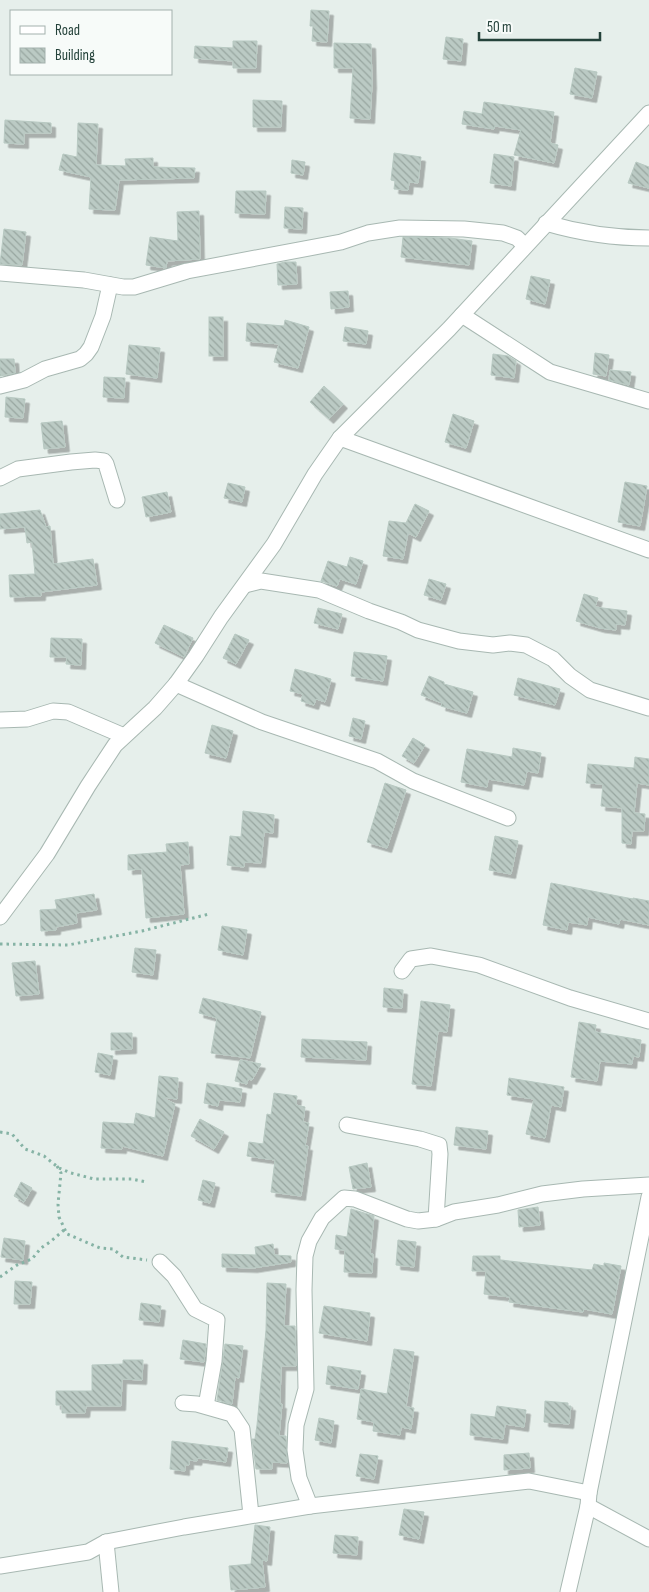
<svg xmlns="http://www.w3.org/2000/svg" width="649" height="1592" viewBox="0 0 649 1592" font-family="'Sofia Sans Condensed',sans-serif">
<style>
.building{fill:url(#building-back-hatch);stroke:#b8c9c2;filter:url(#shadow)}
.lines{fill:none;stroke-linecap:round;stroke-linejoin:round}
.minor-casing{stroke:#a8b8b2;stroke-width:17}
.tertiary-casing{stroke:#a8b8b2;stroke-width:17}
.path{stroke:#86b3a5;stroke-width:3;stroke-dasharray:2.5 4;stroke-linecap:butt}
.minor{stroke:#fff;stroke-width:15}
.tertiary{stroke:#fff;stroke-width:15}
</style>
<defs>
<pattern id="building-back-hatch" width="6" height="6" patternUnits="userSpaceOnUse" patternTransform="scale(1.25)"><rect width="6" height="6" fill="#bbcac4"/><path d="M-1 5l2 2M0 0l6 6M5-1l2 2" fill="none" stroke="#98a6a0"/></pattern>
<filter id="shadow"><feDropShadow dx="4.5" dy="4.5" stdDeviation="0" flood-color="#0004"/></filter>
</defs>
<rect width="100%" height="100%" fill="#e6efeb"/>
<!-- building -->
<g class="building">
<polygon points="311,10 329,11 327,42 312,41 313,26 310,26"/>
<polygon points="446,37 463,39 461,61 443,59"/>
<polygon points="233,41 257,41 256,68 233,68 233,61 194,58 195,46 233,48"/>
<polygon points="334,43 371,44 372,84 370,119 350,118 353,68 334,68"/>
<polygon points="575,68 597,72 592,98 570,94"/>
<polygon points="253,100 282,101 281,127 253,127"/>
<polygon points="484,102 554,112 550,143 558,145 554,163 514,155 521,130 495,126 494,129 462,124 464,111 482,114"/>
<polygon points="5,120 51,123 51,133 24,133 24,144 4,143"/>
<polygon points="78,123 98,124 96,165 126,166 125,159 153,158 153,167 195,168 194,178 119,180 115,210 89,209 91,177 59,170 63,154 77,157"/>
<polygon points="394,153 421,157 418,183 409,182 408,190 394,189 395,181 391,180"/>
<polygon points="494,154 514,157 511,186 490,183"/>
<polygon points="292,160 305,162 303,175 291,173"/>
<polygon points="636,162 649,167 649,188 628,183"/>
<polygon points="236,191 266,191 265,214 235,213"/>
<polygon points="285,207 303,208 302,229 284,228"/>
<polygon points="199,211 200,259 167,261 166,268 146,265 150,237 178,241 177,212"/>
<polygon points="4,229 26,232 22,265 0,264"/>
<polygon points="403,237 450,238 472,241 469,265 401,257"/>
<polygon points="285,262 296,262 297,284 278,285 277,264"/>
<polygon points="531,276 550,280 545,304 526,299"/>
<polygon points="348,291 349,307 331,309 330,292"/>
<rect x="209" y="317" width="14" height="39"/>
<polygon points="285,320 309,327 298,368 274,362 279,344 246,341 247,323 284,326"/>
<polygon points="345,327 368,331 366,344 343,341"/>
<polygon points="129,345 160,348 157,378 126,374"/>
<polygon points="595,353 609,355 606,376 593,374"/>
<polygon points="493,354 508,356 516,361 514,378 491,375"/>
<polygon points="0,359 14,359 15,373 0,376"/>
<polygon points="610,370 631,372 629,385 609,380"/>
<polygon points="104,377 125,378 124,398 103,397"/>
<polygon points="324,386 343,404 329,419 310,402"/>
<polygon points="6,397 25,399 23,418 5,417"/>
<polygon points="453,414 474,421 466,448 445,442"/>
<polygon points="62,421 65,447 44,449 41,423"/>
<polygon points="625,482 647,486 640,526 618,522"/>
<polygon points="228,483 245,487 242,502 224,498"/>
<polygon points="167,492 171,512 146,517 142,497"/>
<polygon points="415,504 429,511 416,537 408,533 403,559 383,556 389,521 406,523"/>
<polygon points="40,510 46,527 50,526 53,564 93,559 97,585 41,592 41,596 10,597 9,575 35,574 32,542 27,543 25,527 0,529 0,514"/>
<polygon points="350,557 363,561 356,584 340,579 337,586 321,581 328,561 347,567"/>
<polygon points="429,579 446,584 441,600 424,595"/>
<polygon points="584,594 598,598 595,607 627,611 625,625 616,624 616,630 600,628 576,621"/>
<polygon points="318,608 342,614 338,629 314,623"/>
<polygon points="164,625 193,638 184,657 155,643"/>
<polygon points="235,634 249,640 236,664 223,658"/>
<polygon points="51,638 82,639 81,665 66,664 67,657 50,657"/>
<polygon points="354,652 387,656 383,681 351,676"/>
<polygon points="295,669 331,679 325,702 316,699 314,705 301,701 303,694 290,691"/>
<polygon points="429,676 444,682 444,684 473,692 467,713 441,706 442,703 421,695"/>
<polygon points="518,678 560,689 555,705 514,695"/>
<polygon points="353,718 365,721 361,739 349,736"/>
<polygon points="212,725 233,731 226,758 205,753"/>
<polygon points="413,738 425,745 414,763 402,756"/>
<polygon points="513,748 541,753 538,773 527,771 524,785 488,779 487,787 461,782 467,749 512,757"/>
<polygon points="635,757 649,759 649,785 637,783 634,813 645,814 644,831 632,831 631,844 622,843 622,808 601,806 603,784 586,783 588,764 634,768"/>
<polygon points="385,783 406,790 387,848 367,842"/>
<polygon points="243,811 274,815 273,833 264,832 261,863 244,862 244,867 227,865 230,836 241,837"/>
<polygon points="495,836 518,841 511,874 489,870"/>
<polygon points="188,842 189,864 180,865 184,914 146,918 142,869 128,870 128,855 167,852 166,844"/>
<polygon points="551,883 633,899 633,898 649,901 649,925 620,919 619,924 588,917 587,925 568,922 567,930 543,925"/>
<polygon points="94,894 97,910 76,913 77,923 56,927 56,930 41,931 40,910 57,909 55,900"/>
<polygon points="222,926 247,930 243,955 218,950"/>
<polygon points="135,948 156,950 153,975 132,972"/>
<polygon points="35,961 39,994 16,996 12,963"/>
<polygon points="384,988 403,990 402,1008 383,1007"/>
<polygon points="203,998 261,1012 250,1058 211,1053 217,1018 199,1013"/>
<polygon points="421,1001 450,1005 447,1032 438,1031 431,1086 412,1084"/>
<polygon points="579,1022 596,1025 595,1032 641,1040 639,1057 633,1056 632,1064 600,1061 597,1081 571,1077"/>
<polygon points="111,1033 132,1033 132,1049 111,1050"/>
<polygon points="302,1039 367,1042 366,1060 301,1057"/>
<polygon points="98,1053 113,1056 110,1075 95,1072"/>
<polygon points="240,1060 261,1064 252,1080 248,1079 247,1084 235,1081"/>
<polygon points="159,1076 178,1078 177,1099 161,1097 175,1104 163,1156 122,1146 122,1149 101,1148 103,1122 134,1124 136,1113 155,1118"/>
<polygon points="509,1078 564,1087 561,1107 551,1105 545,1138 526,1134 534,1099 507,1095"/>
<polygon points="207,1083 242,1089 240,1102 219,1100 218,1106 204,1103"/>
<polygon points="274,1093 297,1096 296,1105 305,1107 303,1122 309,1123 305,1146 308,1146 301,1196 271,1192 275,1160 247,1156 249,1142 263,1144 267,1114 271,1115"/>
<polygon points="200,1119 224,1132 214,1149 191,1136"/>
<polygon points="456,1127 488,1131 486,1149 454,1145"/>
<polygon points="367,1163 371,1187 353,1189 349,1167"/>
<polygon points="203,1180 215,1183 210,1203 198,1200"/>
<polygon points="21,1182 32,1188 24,1202 14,1196"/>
<polygon points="538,1207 540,1225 519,1227 518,1210"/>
<polygon points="351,1209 374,1216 370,1254 373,1254 372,1273 344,1272 345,1250 335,1249 336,1235 347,1237"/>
<polygon points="4,1238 25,1241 23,1260 1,1257"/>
<polygon points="398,1240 416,1242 414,1267 396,1265"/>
<polygon points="273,1244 274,1255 291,1256 291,1262 253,1268 222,1267 222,1254 256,1255 255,1247"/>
<polygon points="473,1256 500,1256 500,1260 592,1270 594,1264 604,1266 604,1263 621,1266 612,1314 584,1309 583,1312 523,1304 509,1302 510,1297 484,1294 486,1271 472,1271"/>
<polygon points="15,1281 32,1282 30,1304 14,1304"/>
<polygon points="267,1283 286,1284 284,1326 295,1326 296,1366 281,1366 280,1404 282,1404 279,1436 286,1436 287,1463 272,1462 272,1469 256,1469 252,1439 255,1439 257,1425 266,1330"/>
<polygon points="141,1303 161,1306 159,1322 139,1320"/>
<polygon points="324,1306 370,1313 367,1341 319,1333"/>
<polygon points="183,1340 206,1344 204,1362 180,1359"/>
<polygon points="225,1344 243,1346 239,1378 235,1377 232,1404 217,1400"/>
<polygon points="394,1349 414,1352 406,1407 414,1408 411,1429 401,1427 400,1435 373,1431 374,1422 357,1419 361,1389 387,1394"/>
<polygon points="123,1360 143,1360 142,1380 122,1379 121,1406 86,1406 85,1413 62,1413 62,1405 56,1405 56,1391 92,1391 92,1365 123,1364"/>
<polygon points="328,1366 361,1371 358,1389 326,1384"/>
<polygon points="545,1401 568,1403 568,1406 571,1406 569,1424 544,1422"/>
<polygon points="497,1406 526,1410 524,1427 505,1424 503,1439 470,1435 471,1414 495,1417"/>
<polygon points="319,1418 334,1421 331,1443 315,1440"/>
<polygon points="172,1441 228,1448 226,1462 198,1458 197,1461 189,1460 189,1465 185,1465 185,1471 170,1469"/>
<polygon points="529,1453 530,1468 504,1470 504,1455"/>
<polygon points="360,1454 378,1456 374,1479 356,1476"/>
<polygon points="404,1509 424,1512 419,1539 399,1535"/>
<polygon points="255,1525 270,1527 267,1561 262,1560 265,1587 231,1590 229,1566 251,1564"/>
<polygon points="335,1535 358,1537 357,1555 333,1553"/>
</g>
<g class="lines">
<!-- minor casing -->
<g class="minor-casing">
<g id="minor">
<path d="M546 223C580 233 614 238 649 238"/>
<polyline points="0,273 84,280 123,287 134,287 187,271 341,242 368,233 400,228 464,229 503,233 517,238 525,246"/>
<polyline points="462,315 550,372 649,401"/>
<polyline points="0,386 24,380 45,369 80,359 86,354 91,347 103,316 110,285"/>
<polyline points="340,438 649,550"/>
<polyline points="0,478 18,469 71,462 95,460 104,461 106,464 117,500"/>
<polyline points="245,585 261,581 319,590 369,611 401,622 418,630 459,641 493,645 510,643 526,645 553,659 570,676 590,690 649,708"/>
<polyline points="176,684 262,722 377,761 413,781 508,818"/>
<polyline points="0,720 27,719 53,711 68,712 124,736"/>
<polyline points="0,917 47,854 88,786 115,745 155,708 176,684 196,656 221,617 274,544 315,474 340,438 449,329 649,113"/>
<polyline points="402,971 411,959 431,956 479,965 570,998 649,1021"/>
<polyline points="347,1125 420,1139 439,1145 440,1154 436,1219"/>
<polyline points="160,1262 174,1276 195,1309 217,1320 214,1361 206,1406"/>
<polyline points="183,1403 197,1404 232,1414 242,1429 251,1515"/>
<polyline points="310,1506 299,1478 295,1450 296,1425 306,1389 304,1290 305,1256 309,1241 322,1218 344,1198 355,1199 407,1219 418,1221 436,1219 454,1212 498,1205 542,1194 583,1189 649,1185"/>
<polyline points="588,1506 649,1539"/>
<polyline points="106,1542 111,1592"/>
<polyline points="0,1566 88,1552 106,1542 184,1527 310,1506 529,1481 589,1493"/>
</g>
</g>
<!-- tertiary casing -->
<g class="tertiary-casing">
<polyline id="tertiary" points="568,1592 588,1506 589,1493 649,1197"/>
</g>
<!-- path -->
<g class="path">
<polyline points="0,944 68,945 142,931 209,914"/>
<polyline points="0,1132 12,1134 25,1149 44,1156 59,1168 71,1173 94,1179 132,1179 146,1182"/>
<polyline points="57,1166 61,1173 58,1204 59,1217 67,1234 100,1248 113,1249 123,1257 147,1260"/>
<polyline points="0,1277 17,1265 32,1259 41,1248 50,1242 64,1230"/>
</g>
<!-- minor -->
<use href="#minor" class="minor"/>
<!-- tertiary -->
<use href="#tertiary" class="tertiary"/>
</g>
<!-- legend -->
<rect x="10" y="10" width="162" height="65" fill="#f7fbf9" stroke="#a3b1ad"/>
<rect x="20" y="26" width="25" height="8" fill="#ffffff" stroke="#a3b1ad"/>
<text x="55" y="35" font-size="15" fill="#24423a">Road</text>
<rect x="20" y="48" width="25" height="15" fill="url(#building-back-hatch)" stroke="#a3b1ad"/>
<text x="55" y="60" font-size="15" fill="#24423a">Building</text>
<!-- scale -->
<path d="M479 32v8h121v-8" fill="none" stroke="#24423a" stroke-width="2.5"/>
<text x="487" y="32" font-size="15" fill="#24423a" stroke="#f7fbf9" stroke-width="4" paint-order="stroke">50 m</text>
</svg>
